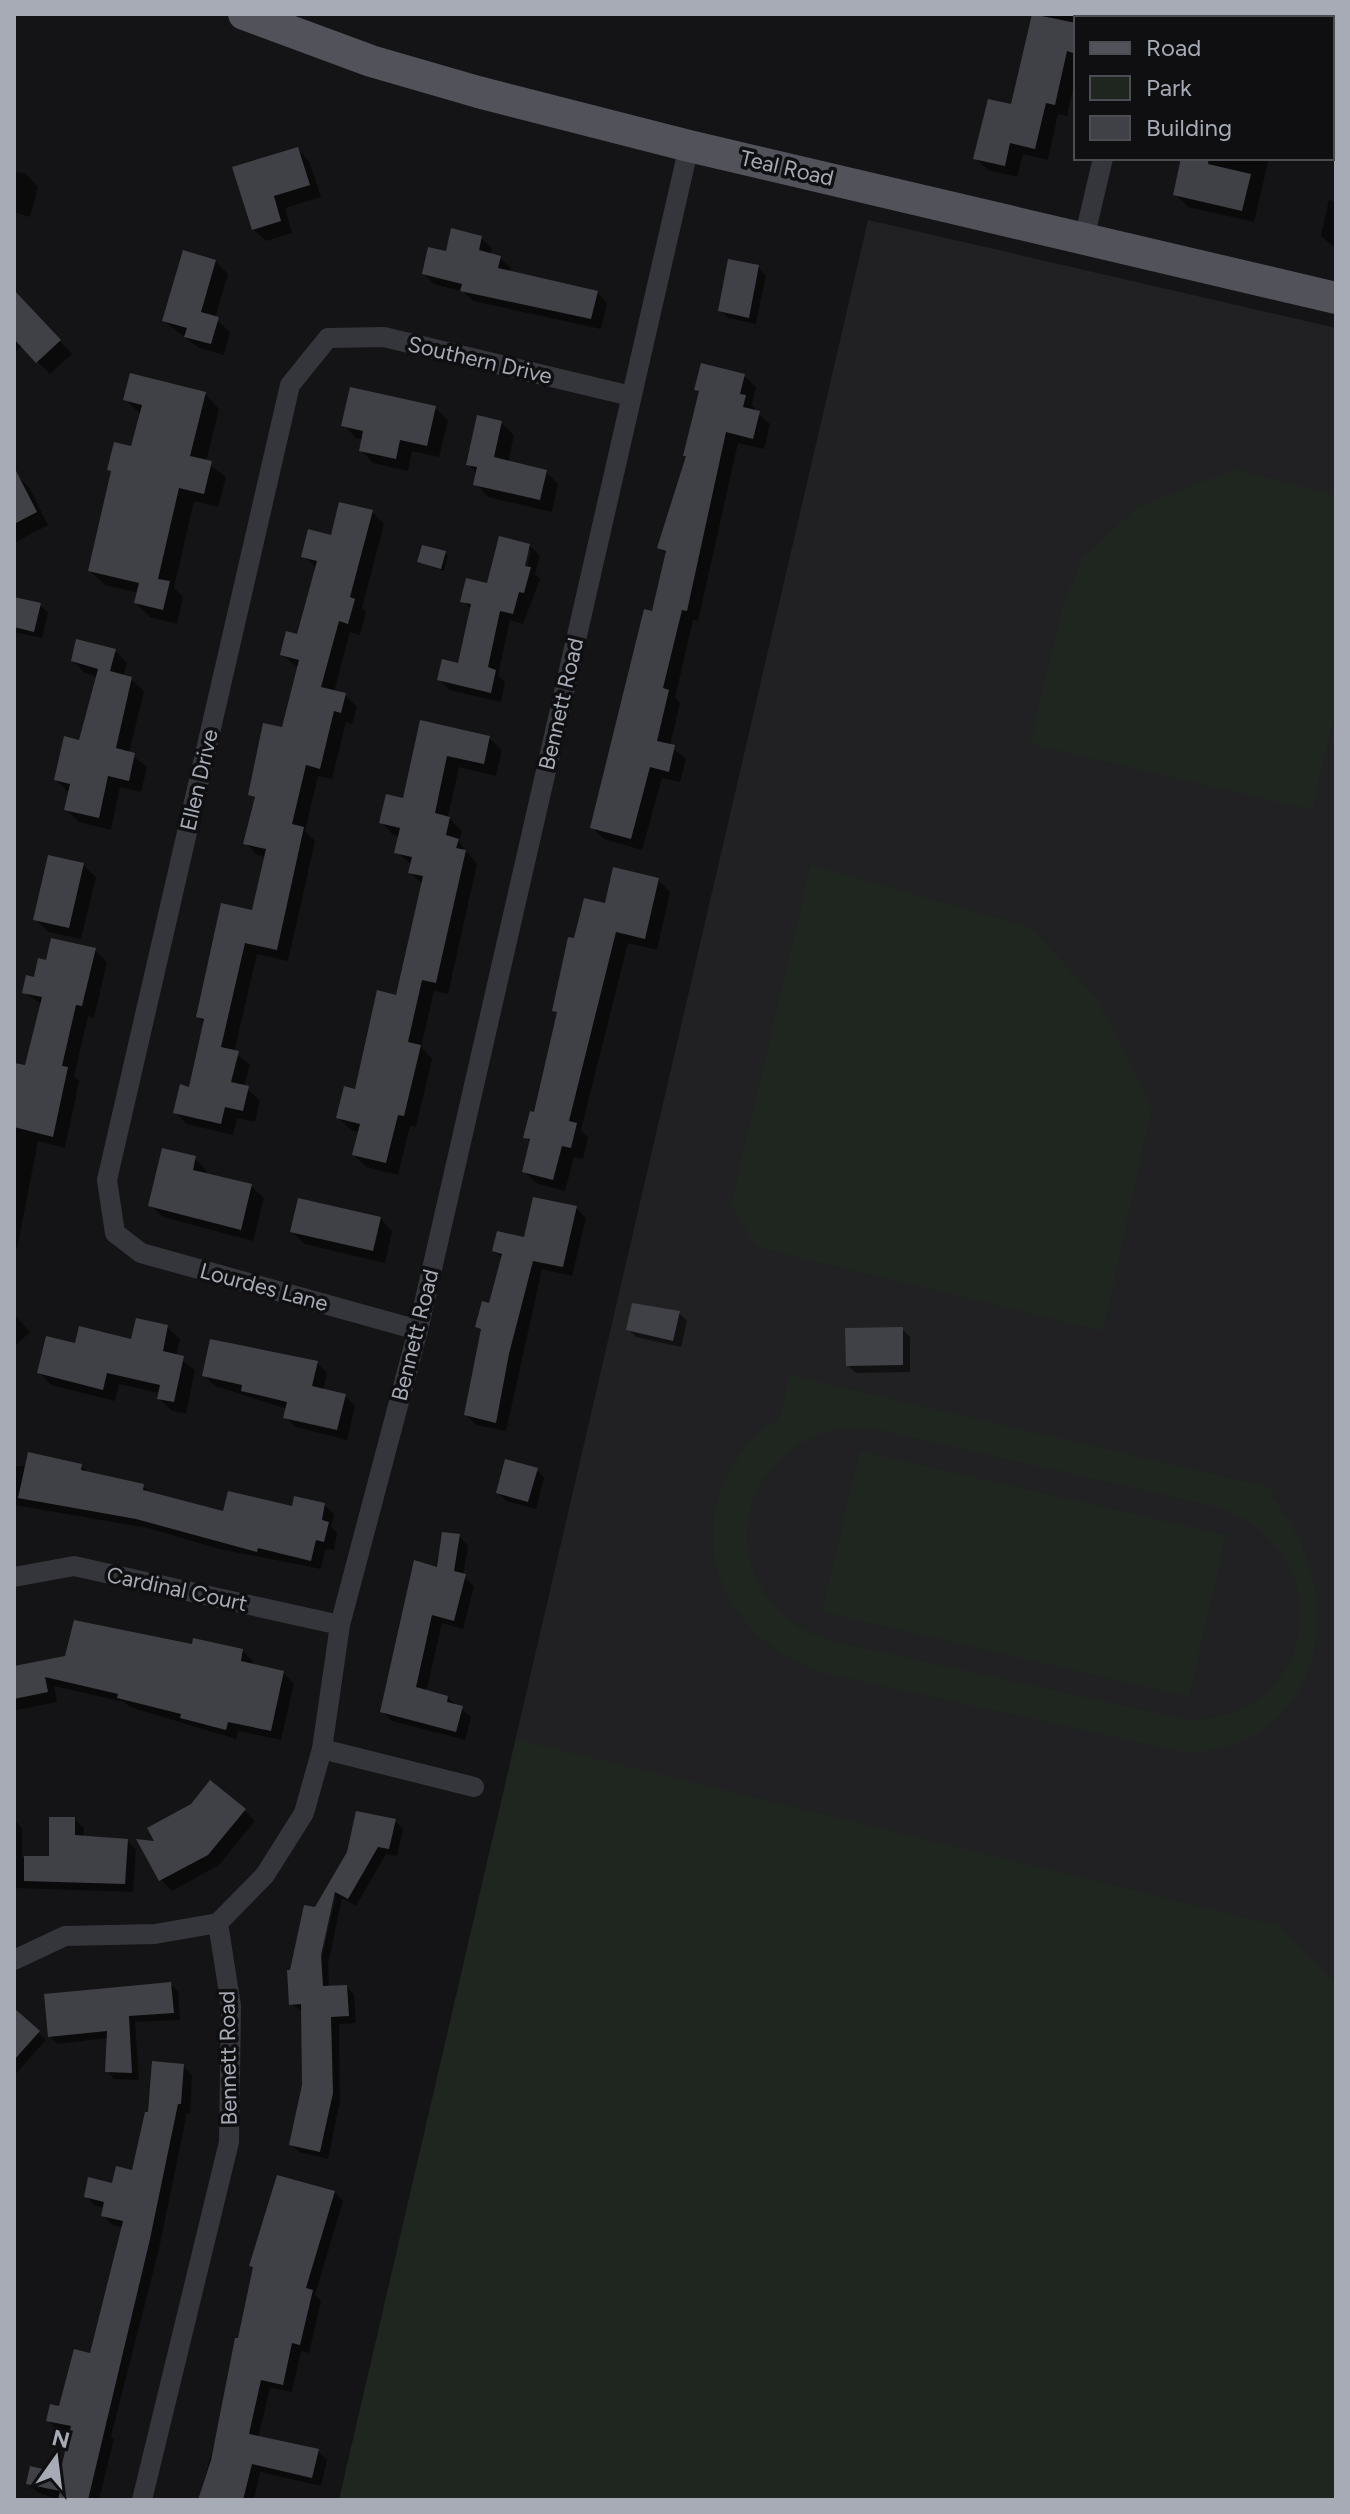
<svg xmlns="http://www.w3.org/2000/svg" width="1350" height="2514" viewBox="0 0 1350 2514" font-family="Figtree,sans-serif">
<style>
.built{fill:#212023}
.green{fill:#1f2620;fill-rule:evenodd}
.shadow{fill:#0007;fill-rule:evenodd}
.building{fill:#404146}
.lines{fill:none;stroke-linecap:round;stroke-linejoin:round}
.minor{stroke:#35363b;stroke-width:20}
.primary{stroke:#52535a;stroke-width:32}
.labels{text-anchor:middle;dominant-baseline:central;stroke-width:7;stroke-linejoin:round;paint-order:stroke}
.street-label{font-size:22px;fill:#a6abb6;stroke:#0f0f11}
</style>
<rect width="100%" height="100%" fill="#141416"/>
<!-- built -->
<polygon class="built" points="868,220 1336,328 1336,2500 339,2500"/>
<!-- green -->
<g class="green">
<polygon points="1235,469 1336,496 1336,709 1312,810 1030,744 1062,610 1082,559 1137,507"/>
<polygon points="811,865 1030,927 1096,997 1152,1107 1103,1331 756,1247 731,1205"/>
<path d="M789 1375 1273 1488 1271 1496C1350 1586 1332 1746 1187 1753L824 1673C735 1646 681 1552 733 1465 740 1453 749 1441 760 1432 765 1427 775 1423 779 1417 785 1406 786 1387 789 1375ZM841 1428 879 1430 1217 1507C1342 1549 1322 1717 1189 1720L831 1641C714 1604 721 1454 841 1428Z"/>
<polygon points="860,1451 1226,1535 1189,1697 822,1612"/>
<polygon points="516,1739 1280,1926 1336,1985 1336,2500 339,2500"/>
</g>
<!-- shadow -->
<g class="shadow">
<polygon points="1042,14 1083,14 1082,18 1076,18 1076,76 1067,116 1058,114 1048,160 1023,154 1017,177 988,170 975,158 1013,107"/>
<polygon points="1234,14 1278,14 1277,18 1234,18"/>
<polygon points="297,149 309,161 321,197 285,208 292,233 266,241 253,229"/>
<polygon points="1184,158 1269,158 1254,222 1188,207 1175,194"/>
<polygon points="14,171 26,174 38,187 30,217 14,212"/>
<polygon points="1329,200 1336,202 1336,249 1321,236"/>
<polygon points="481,238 492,248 490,255 500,258 511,268 509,273 597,292 607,303 601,329 473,301 464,292 434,284 424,274 447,254"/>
<polygon points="215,261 228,274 215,318 230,332 224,355 199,348 164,321"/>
<polygon points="758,267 766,275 756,324 728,318 720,310"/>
<polygon points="14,299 29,308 72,354 50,374 22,346 14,353"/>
<polygon points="744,376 756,387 752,404 756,412 770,424 764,449 738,443 698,621 693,620 675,698 680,703 670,746 686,759 680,782 662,778 642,850 604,839 592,827 653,613 667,555 660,548 688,457 701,394 696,389"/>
<polygon points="205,394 219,409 206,462 226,477 218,507 194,501 174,588 183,597 177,624 150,617 136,603 138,593 105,585 90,571 141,415 125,399"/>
<polygon points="435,408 448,420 439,457 412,451 408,471 373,463 361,450 363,440 356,438 344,425"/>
<polygon points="501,423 514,435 508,463 546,472 558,484 552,512 488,497 476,484 478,474 468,464"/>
<polygon points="16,475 29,487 48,525 14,543"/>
<polygon points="372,512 384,524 362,608 366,612 360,635 350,632 334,692 345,695 357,707 352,724 346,722 332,779 318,776 305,831 315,841 288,961 257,954 234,1052 250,1065 244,1087 260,1100 255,1122 237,1118 233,1135 187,1124 175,1112 190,1089 205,1024 198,1016 254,912 266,857 257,855 246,843 256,800 250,794 284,730 299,668 282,655 299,636 317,568 303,556"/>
<path d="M529 545 540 556 535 574 540 579 523 624 510 620 498 675 505 682 501 702 450 690 439 680 460 665 472 610 463 601 489 585ZM527 550H531L525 576 521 575Z"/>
<polygon points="445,553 448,556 444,571 419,562"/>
<polygon points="14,599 40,605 48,613 42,638 14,632"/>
<polygon points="115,651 127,663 123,677 131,679 144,691 129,753 147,767 141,792 120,787 111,830 79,822 67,810 68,792 56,780 81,742 98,677 85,673 73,661"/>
<polygon points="422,723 489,738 502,750 496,776 459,767 448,817 462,831 459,842 477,864 448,994 434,991 421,1047 432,1059 416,1127 410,1126 398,1175 366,1167 354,1155 360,1132 351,1130 338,1117 356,1091 398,997 423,885 410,872 412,865 397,852 401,837 393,835 381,822 405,801"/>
<polygon points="83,865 96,877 81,939 48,932 35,919"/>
<polygon points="658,880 670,892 657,950 628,943 581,1130 588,1137 583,1159 574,1157 565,1191 536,1183 524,1171 531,1143 526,1137 536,1114 559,1015 554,1010 576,941 606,905"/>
<polygon points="95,950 107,962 94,1018 88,1016 74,1076 79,1081 65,1148 38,1141 17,1249 14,1249 14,1065 27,1068 42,1005 24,992 35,980"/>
<polygon points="195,1158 207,1171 206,1175 251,1186 264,1198 253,1241 163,1217 150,1205"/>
<polygon points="576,1208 586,1218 572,1276 542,1269 506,1431 476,1425 466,1415 483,1332 477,1327 491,1306 503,1259 495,1251 525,1240"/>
<polygon points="380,1218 392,1231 385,1263 305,1244 292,1232"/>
<polygon points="679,1313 687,1321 681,1347 636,1337 628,1329"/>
<polygon points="14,1314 30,1332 14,1347"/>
<polygon points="167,1327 180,1339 176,1356 195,1370 186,1414 171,1410 159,1398 160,1393 119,1384 115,1401 51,1385 39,1372"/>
<polygon points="902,1329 910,1337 910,1372 856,1373 848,1366"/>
<polygon points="317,1363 327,1373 323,1391 345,1396 355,1406 347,1440 296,1427 285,1417 287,1409 215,1386 204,1375"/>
<polygon points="14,1466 81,1466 90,1474 143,1486 152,1495 224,1514 324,1505 334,1514 331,1527 337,1533 334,1550 325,1549 321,1569 219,1549 148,1528 14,1505"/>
<polygon points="537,1470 544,1478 536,1509 506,1501 498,1493"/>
<polygon points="459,1536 468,1546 463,1576 474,1586 463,1629 442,1623 426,1692 447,1697 471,1717 465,1740 392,1721 383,1712 438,1569"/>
<polygon points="193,1647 242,1651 253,1661 252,1666 283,1673 294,1683 281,1740 238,1731 236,1739 130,1707 124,1702 54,1686 57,1702 17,1710 14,1719 14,1668"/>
<polygon points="192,1806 244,1810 255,1821 219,1865 172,1891 161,1880 158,1843"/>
<polygon points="14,1819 22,1828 22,1858 51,1858 74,1819 84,1828 83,1838 127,1841 136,1850 133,1892 14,1888"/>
<path d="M395 1821 403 1829 397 1856 386 1854 356 1906 342 1898 328 1964 329 1988 346 1987 354 1994 356 2023 339 2024 340 2102 328 2159 299 2152 291 2144 304 2085 303 2012 291 2004V1972L316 1909ZM336 1895 320 1966 317 1965 331 1900Z"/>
<polygon points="170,1984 178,1991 180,2020 135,2022 139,2080 114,2079 107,2071 108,2038 57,2044 50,2036"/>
<polygon points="14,2010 46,2040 14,2076"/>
<polygon points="183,2066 192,2075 190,2113 187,2113 159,2249 111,2436 114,2439 99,2500 60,2500 37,2492 28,2483 62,2475 72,2433 58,2430 48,2420 61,2408 91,2356 123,2227 112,2225 103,2215 105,2208 95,2206 86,2196 133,2173 150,2115"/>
<polygon points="334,2192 343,2201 315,2295 321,2301 309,2353 301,2351 292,2392 270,2388 258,2438 318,2451 327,2460 321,2486 260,2472 254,2500 199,2500 231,2379"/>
</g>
<!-- building -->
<g class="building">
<polygon points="1032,14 1076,23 1076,54 1067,51 1055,105 1046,103 1035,149 1010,143 1005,166 973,159 988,99 1011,104"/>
<polygon points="298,147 310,185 274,196 281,221 252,230 232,167"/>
<polygon points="1181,158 1209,158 1208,164 1251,174 1242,211 1173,195"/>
<polygon points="451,228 482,236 479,250 501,256 498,268 598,291 591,319 460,291 462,284 422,274 428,247 446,251"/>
<polygon points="183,250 216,260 201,312 219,317 211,344 184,337 187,328 162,321"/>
<polygon points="728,259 759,265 749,318 718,311"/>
<polygon points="14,290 61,340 36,363 14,339"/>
<polygon points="701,363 745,374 740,394 746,395 743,407 760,411 753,439 726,432 687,611 682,610 663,688 669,690 657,741 675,745 669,772 650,767 631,839 590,828 644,609 652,611 666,551 657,548 686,456 683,456 699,391 694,390"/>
<polygon points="130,373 206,392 190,456 212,461 204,494 179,488 158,579 170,581 163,610 134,603 139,583 88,571 111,471 107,470 114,442 131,446 142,405 123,400"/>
<polygon points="350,387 436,406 427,446 400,440 396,459 359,451 363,431 341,426"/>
<polygon points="477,415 502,421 494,457 547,470 540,500 473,485 477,467 466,465"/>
<polygon points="14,467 37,512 14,524"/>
<polygon points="339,502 373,510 350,597 355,599 348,624 339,621 321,687 346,693 341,713 334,711 320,769 306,765 292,824 304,827 277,950 245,943 221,1047 239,1051 231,1082 249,1086 243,1111 225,1107 221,1124 173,1113 180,1084 189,1087 204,1019 196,1017 221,903 252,910 266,849 243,844 255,797 248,795 263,723 282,727 299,660 280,655 286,631 297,634 317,561 301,557 308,529 331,535"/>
<polygon points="499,536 530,544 525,566 531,567 524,593 519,592 513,614 500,611 488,667 496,670 491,693 437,680 442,659 458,663 471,604 460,602 466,578 487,583"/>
<polygon points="422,545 446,551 441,569 417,562"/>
<polygon points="14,597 41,603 34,632 14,627"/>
<polygon points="76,639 116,649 110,671 132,677 116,748 135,753 129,781 108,776 99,818 64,810 70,784 54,780 64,736 79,740 98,669 71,661"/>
<polygon points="420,720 490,736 484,764 447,756 435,813 450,817 446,835 459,839 456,848 466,850 436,983 422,980 408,1042 421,1045 404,1116 398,1115 386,1163 352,1155 360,1124 336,1118 344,1086 355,1089 377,990 396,995 423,876 408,873 412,857 394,853 400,828 379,823 386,794 403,798"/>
<polygon points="48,855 84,863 69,928 33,920"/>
<polygon points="613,867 659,878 645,939 616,932 569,1121 577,1123 571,1148 562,1146 553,1180 522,1172 530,1139 523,1138 530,1111 534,1112 557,1012 552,1011 568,937 574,938 584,898 605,903"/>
<polygon points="51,938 96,948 82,1006 76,1005 62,1066 68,1067 53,1137 14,1127 14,1063 25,1065 42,997 22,993 26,975 34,977 38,958 46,960"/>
<polygon points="162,1148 196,1156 193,1170 252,1184 241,1230 148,1206"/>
<polygon points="533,1197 577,1206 563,1267 533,1261 509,1354 496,1423 464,1415 481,1329 475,1327 482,1301 489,1303 502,1254 492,1251 497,1231 524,1237"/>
<polygon points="298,1198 381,1217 373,1251 290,1232"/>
<polygon points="632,1303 680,1311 673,1341 626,1330"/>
<polygon points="136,1318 168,1325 163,1351 184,1356 174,1402 157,1399 160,1385 107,1373 103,1390 37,1373 46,1336 75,1343 79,1326 131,1339"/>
<polygon points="903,1327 903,1365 846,1366 845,1328"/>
<polygon points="210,1339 318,1361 312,1386 346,1394 337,1430 283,1418 287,1402 241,1391 242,1385 202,1376"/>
<polygon points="28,1452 82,1464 81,1470 144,1484 143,1490 223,1511 228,1491 292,1506 294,1496 325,1503 322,1520 329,1522 324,1542 316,1540 311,1561 258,1548 257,1552 136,1519 18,1498"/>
<polygon points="505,1459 538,1468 528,1502 496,1493"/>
<polygon points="442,1532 460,1534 454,1571 466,1574 454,1621 432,1615 416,1687 448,1696 447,1702 463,1706 456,1732 380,1712 414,1560 437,1567"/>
<polygon points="74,1620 192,1644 193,1638 243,1649 241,1661 284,1671 271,1731 228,1722 226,1730 180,1718 181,1714 117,1698 118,1694 45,1677 48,1692 14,1699 14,1666 65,1656"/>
<polygon points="210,1780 246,1809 208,1855 159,1881 136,1839 154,1841 147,1828 191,1804"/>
<polygon points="356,1811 396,1819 389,1849 378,1847 348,1899 335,1892 321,1955 323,1986 347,1985 349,2016 331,2017 333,2093 320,2152 289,2145 302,2085 301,2004 289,2005 287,1970 290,1970 304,1905 315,1907 347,1852"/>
<polygon points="49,1817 75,1817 75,1835 128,1839 125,1884 24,1881 24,1856 49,1856"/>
<polygon points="171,1982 174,2013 129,2016 132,2073 105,2072 107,2031 48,2037 44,1994"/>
<polygon points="14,2008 40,2031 14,2060"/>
<polygon points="152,2061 184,2064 181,2104 178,2104 150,2239 88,2500 58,2500 60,2491 26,2484 30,2466 60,2473 71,2426 46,2421 50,2404 59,2406 74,2349 90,2353 123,2221 101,2216 104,2202 84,2197 88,2177 112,2183 116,2166 132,2170 145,2112 148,2112"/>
<polygon points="277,2175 335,2191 306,2288 313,2290 300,2345 292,2343 283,2385 261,2380 249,2434 319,2449 312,2478 252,2464 243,2500 198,2500 211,2460 235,2338 238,2338 253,2267 249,2266"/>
</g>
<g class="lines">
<!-- minor -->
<g class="minor">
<polyline points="1136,18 1137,14"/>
<polyline points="1084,239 1103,158"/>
<polyline points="418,1330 141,1253 115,1233 107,1180 290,385 328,338 384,337 631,396"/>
<polyline points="14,1577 74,1566 340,1625"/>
<polyline points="322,1749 474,1787"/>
<polyline points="14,1960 65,1936 155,1934 218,1923"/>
<polyline points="142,2500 229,2142 231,2006 218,1923 265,1875 304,1813 322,1749 340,1625 418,1330 689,146"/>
</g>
<!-- primary -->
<polyline class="primary" points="244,14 371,61 478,92 689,146 1336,298"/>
</g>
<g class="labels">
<!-- street labels -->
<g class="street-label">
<text transform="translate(787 168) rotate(13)">Teal Road</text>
<text transform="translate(480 360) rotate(13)">Southern Drive</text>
<text transform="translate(561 704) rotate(-77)">Bennett Road</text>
<text transform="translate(199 780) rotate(-77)">Ellen Drive</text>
<text transform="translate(264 1287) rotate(15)">Lourdes Lane</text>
<text transform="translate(415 1335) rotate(-76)">Bennett Road</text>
<text transform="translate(177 1589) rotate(12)">Cardinal Court</text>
<text transform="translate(228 2058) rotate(-91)">Bennett Road</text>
</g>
</g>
<!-- border -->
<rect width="1350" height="2514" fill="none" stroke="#a6abb6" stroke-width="32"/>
<!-- legend -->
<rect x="1074" y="16" width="260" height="144" fill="#0f0f11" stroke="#4b4d53" stroke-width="2"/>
<rect x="1090" y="42" width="40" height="12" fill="#52535a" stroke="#4b4d53" stroke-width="2"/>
<text x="1146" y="56" font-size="24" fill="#a6abb6">Road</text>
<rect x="1090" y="76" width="40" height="24" fill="#1f2620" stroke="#4b4d53" stroke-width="2"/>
<text x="1146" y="96" font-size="24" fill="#a6abb6">Park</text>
<rect x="1090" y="116" width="40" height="24" fill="#404146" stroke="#4b4d53" stroke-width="2"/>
<text x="1146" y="136" font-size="24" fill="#a6abb6">Building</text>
<!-- north arrow -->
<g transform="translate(56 2458) rotate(14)" stroke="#0f0f11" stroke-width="6" paint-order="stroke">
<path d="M0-6L14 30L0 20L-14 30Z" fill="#a6abb6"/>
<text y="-12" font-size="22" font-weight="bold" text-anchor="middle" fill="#a6abb6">N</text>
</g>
</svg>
